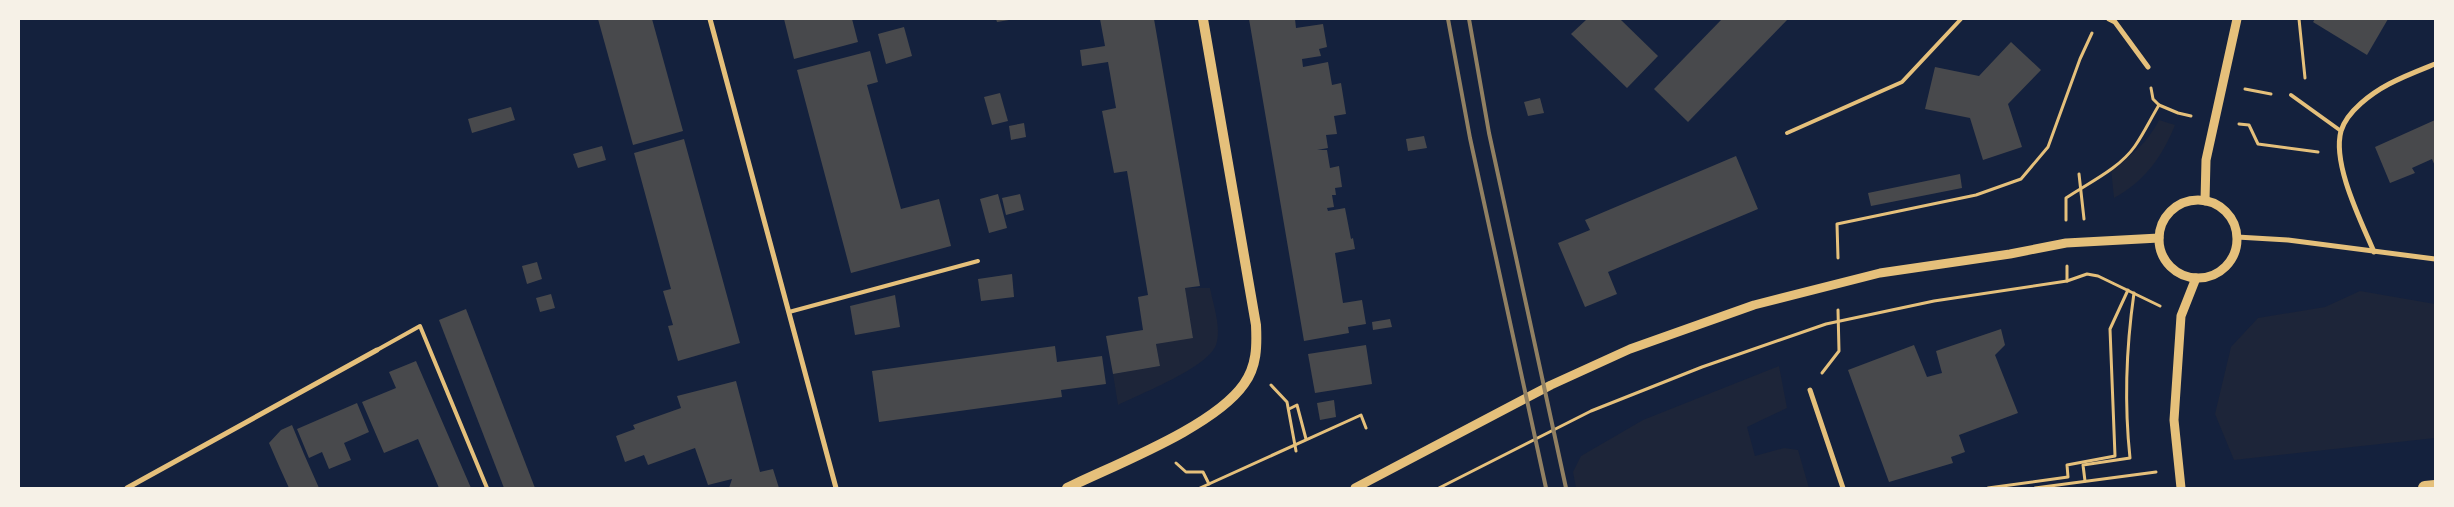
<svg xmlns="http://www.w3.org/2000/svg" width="2454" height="507" viewBox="0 0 2454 507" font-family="'Alegreya Sans',sans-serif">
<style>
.green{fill:#1d2539}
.building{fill:#48494c}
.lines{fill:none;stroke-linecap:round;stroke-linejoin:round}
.path{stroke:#e5c07b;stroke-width:3}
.service{stroke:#e5c07b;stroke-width:4}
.minor{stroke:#e5c07b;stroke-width:5}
.tertiary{stroke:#e5c07b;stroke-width:9}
.secondary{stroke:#e5c07b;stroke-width:10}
.trunk{stroke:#e5c07b;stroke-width:14}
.rail{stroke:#918062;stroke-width:4}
</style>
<rect width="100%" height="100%" fill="#14213d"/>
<!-- green -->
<g class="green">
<path d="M2159 120 2175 125C2162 157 2145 181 2114 198L2111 169C2133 155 2147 143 2159 120Z"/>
<path d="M1185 288H1210C1213 304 1222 329 1216 345 1207 368 1142 393 1118 405L1113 374 1160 366 1156 344 1193 337Z"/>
<polygon points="2360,291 2435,304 2435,438 2234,460 2215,414 2231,347 2258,318 2325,307"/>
<polygon points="1779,366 1787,408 1747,427 1755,456 1784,448 1798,450 1809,488 1576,488 1573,472 1581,456 1643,420"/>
</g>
<!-- building -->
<g class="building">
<polygon points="598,19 652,19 683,131 633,145"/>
<polygon points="784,19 852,19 858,42 794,59"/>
<polygon points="996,19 1008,19 1009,20 997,22"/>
<polygon points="1100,19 1154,19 1200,286 1185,288 1193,338 1156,344 1160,366 1113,374 1106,336 1143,330 1138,297 1148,295 1127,171 1114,173 1102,111 1116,108 1108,62 1082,66 1080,50 1105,46"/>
<polygon points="1249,19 1295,19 1296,28 1323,24 1327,47 1319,49 1321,56 1302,59 1303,67 1328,62 1332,85 1341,83 1346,114 1334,116 1337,134 1326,135 1328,148 1317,150 1327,150 1330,168 1339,166 1342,187 1335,188 1336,195 1332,195 1334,207 1327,208 1328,211 1345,208 1351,239 1353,238 1355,249 1335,253 1343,303 1362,300 1366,324 1348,327 1349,333 1304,341"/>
<polygon points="1587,19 1620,19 1658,56 1627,88 1571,34"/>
<polygon points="1722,19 1788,19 1688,122 1654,89"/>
<polygon points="2315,19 2388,19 2367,55 2313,22"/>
<polygon points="904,27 912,56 886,64 878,34"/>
<polygon points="2011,42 2041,70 2008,104 2022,147 1983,160 1970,118 1925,109 1935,67 1979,76"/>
<polygon points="870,51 878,82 867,85 901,209 939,199 951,246 851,273 797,70"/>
<polygon points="1000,93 1008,121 992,125 984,97"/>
<polygon points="1540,98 1544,113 1528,116 1524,102"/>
<polygon points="511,107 515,120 472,133 468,119"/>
<polygon points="2435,120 2435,166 2432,159 2412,168 2415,173 2390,183 2375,147"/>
<polygon points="1024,123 1026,137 1011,140 1009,126"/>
<polygon points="1424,136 1427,148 1408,151 1406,139"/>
<polygon points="684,139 740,343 678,361 668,326 673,325 663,291 671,289 634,153"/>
<polygon points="602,146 606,160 578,168 573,154"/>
<polygon points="1736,156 1758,209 1608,272 1617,294 1585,307 1558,243 1590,230 1585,220"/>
<polygon points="1960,174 1962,188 1871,206 1868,193"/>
<polygon points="998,194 1007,228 989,233 980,199"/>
<polygon points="1020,194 1024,210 1006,215 1002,198"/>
<polygon points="537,262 542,279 527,284 522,266"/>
<polygon points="1012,274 1014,297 981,301 978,279"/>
<polygon points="551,294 555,308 540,312 536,298"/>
<polygon points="895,295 900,327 855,335 850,306"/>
<polygon points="466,309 535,488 504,488 439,320"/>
<polygon points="1390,319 1392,327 1373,330 1372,322"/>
<polygon points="2001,329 2005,345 1995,355 2018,413 1959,435 1965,452 1951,457 1953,463 1889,482 1848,370 1914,345 1927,377 1942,373 1936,351"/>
<polygon points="1366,345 1372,384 1315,393 1308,354"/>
<polygon points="1055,346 1057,362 1102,356 1106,384 1061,390 1062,397 879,422 872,371"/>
<polygon points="416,361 471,488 439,488 418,439 384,453 362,402 396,388 389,372"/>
<polygon points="736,381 760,472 773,469 779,488 729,488 732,479 708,485 695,448 648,465 644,455 625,462 616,436 635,429 633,425 681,408 677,396"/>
<polygon points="1334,400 1336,417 1320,420 1317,403"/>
<polygon points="357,403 369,432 344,443 351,460 329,469 322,452 309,458 297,429"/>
<polygon points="292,425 304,454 319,488 289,488 279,466 269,443 281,430"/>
</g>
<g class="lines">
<!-- path -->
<g class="path">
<polyline points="2299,19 2305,78"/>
<polyline points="2245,89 2271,94"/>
<polyline points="2159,105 2178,113 2191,116"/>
<polyline points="2239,124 2249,125 2258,144 2318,152"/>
<polyline points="2079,174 2084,219"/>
<path d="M2066 220V198C2088 183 2119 169 2135 146 2144 133 2151 118 2159 105L2153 99 2151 88"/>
<polyline points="1838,258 1837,224 1976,195 2021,179 2048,147 2080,59 2092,33"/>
<polyline points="2067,266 2067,281"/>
<polyline points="1822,373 1839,351 1838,310"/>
<polyline points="1271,385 1287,402 1296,451"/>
<polyline points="1289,409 1297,405 1306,439"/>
<polyline points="1176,463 1186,472 1203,472 1209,484"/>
<path d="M2085 481 2083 465 2130 458C2124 402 2126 349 2134 293"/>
<polyline points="1200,488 1361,415 1366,428"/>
<polyline points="1439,488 1591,411 1702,367 1826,324 1934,301 2067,281 2087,274 2098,276 2160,306"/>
<polyline points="1988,488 2068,477 2067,465 2115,456 2110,329 2128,290"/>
<polyline points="2035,488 2156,472"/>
</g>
<!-- service -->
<g class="service">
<polyline points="2291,95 2341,131"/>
<polyline points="1787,133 1902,82 1961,19"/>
<polyline points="789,312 978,261"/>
<polyline points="377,350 420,326 487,488"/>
</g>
<!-- minor -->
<g class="minor">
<polyline points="710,19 836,488"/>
<polyline points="2109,19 2115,22 2148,67"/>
<polyline points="2237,237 2288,240 2435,259"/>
<path d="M2374 252C2361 221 2332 164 2341 131 2347 111 2372 93 2389 84 2404 76 2420 70 2435 64"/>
<polyline points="1810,390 1843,488"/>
<polyline points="127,488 377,350"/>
</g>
<!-- tertiary -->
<g class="tertiary">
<circle cx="2198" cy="239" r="39"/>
<polyline points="2205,201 2206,160 2237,19"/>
<polyline points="1355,488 1551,385 1630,349 1754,305 1880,273 2010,254 2066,243 2159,238"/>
<polyline points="2181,488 2174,420 2181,316 2196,278"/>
</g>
<!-- secondary -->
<path class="secondary" d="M1067 488C1116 464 1214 427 1244 384 1257 366 1257 346 1256 325L1203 19"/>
<!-- trunk -->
<polyline class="trunk" points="2425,488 2435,487"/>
<!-- rail -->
<g class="rail">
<polyline points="1448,19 1470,138 1546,488"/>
<polyline points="1469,19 1489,133 1566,488"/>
</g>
</g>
<!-- border -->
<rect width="2454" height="507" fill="none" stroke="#f6f1e7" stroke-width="40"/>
</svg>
